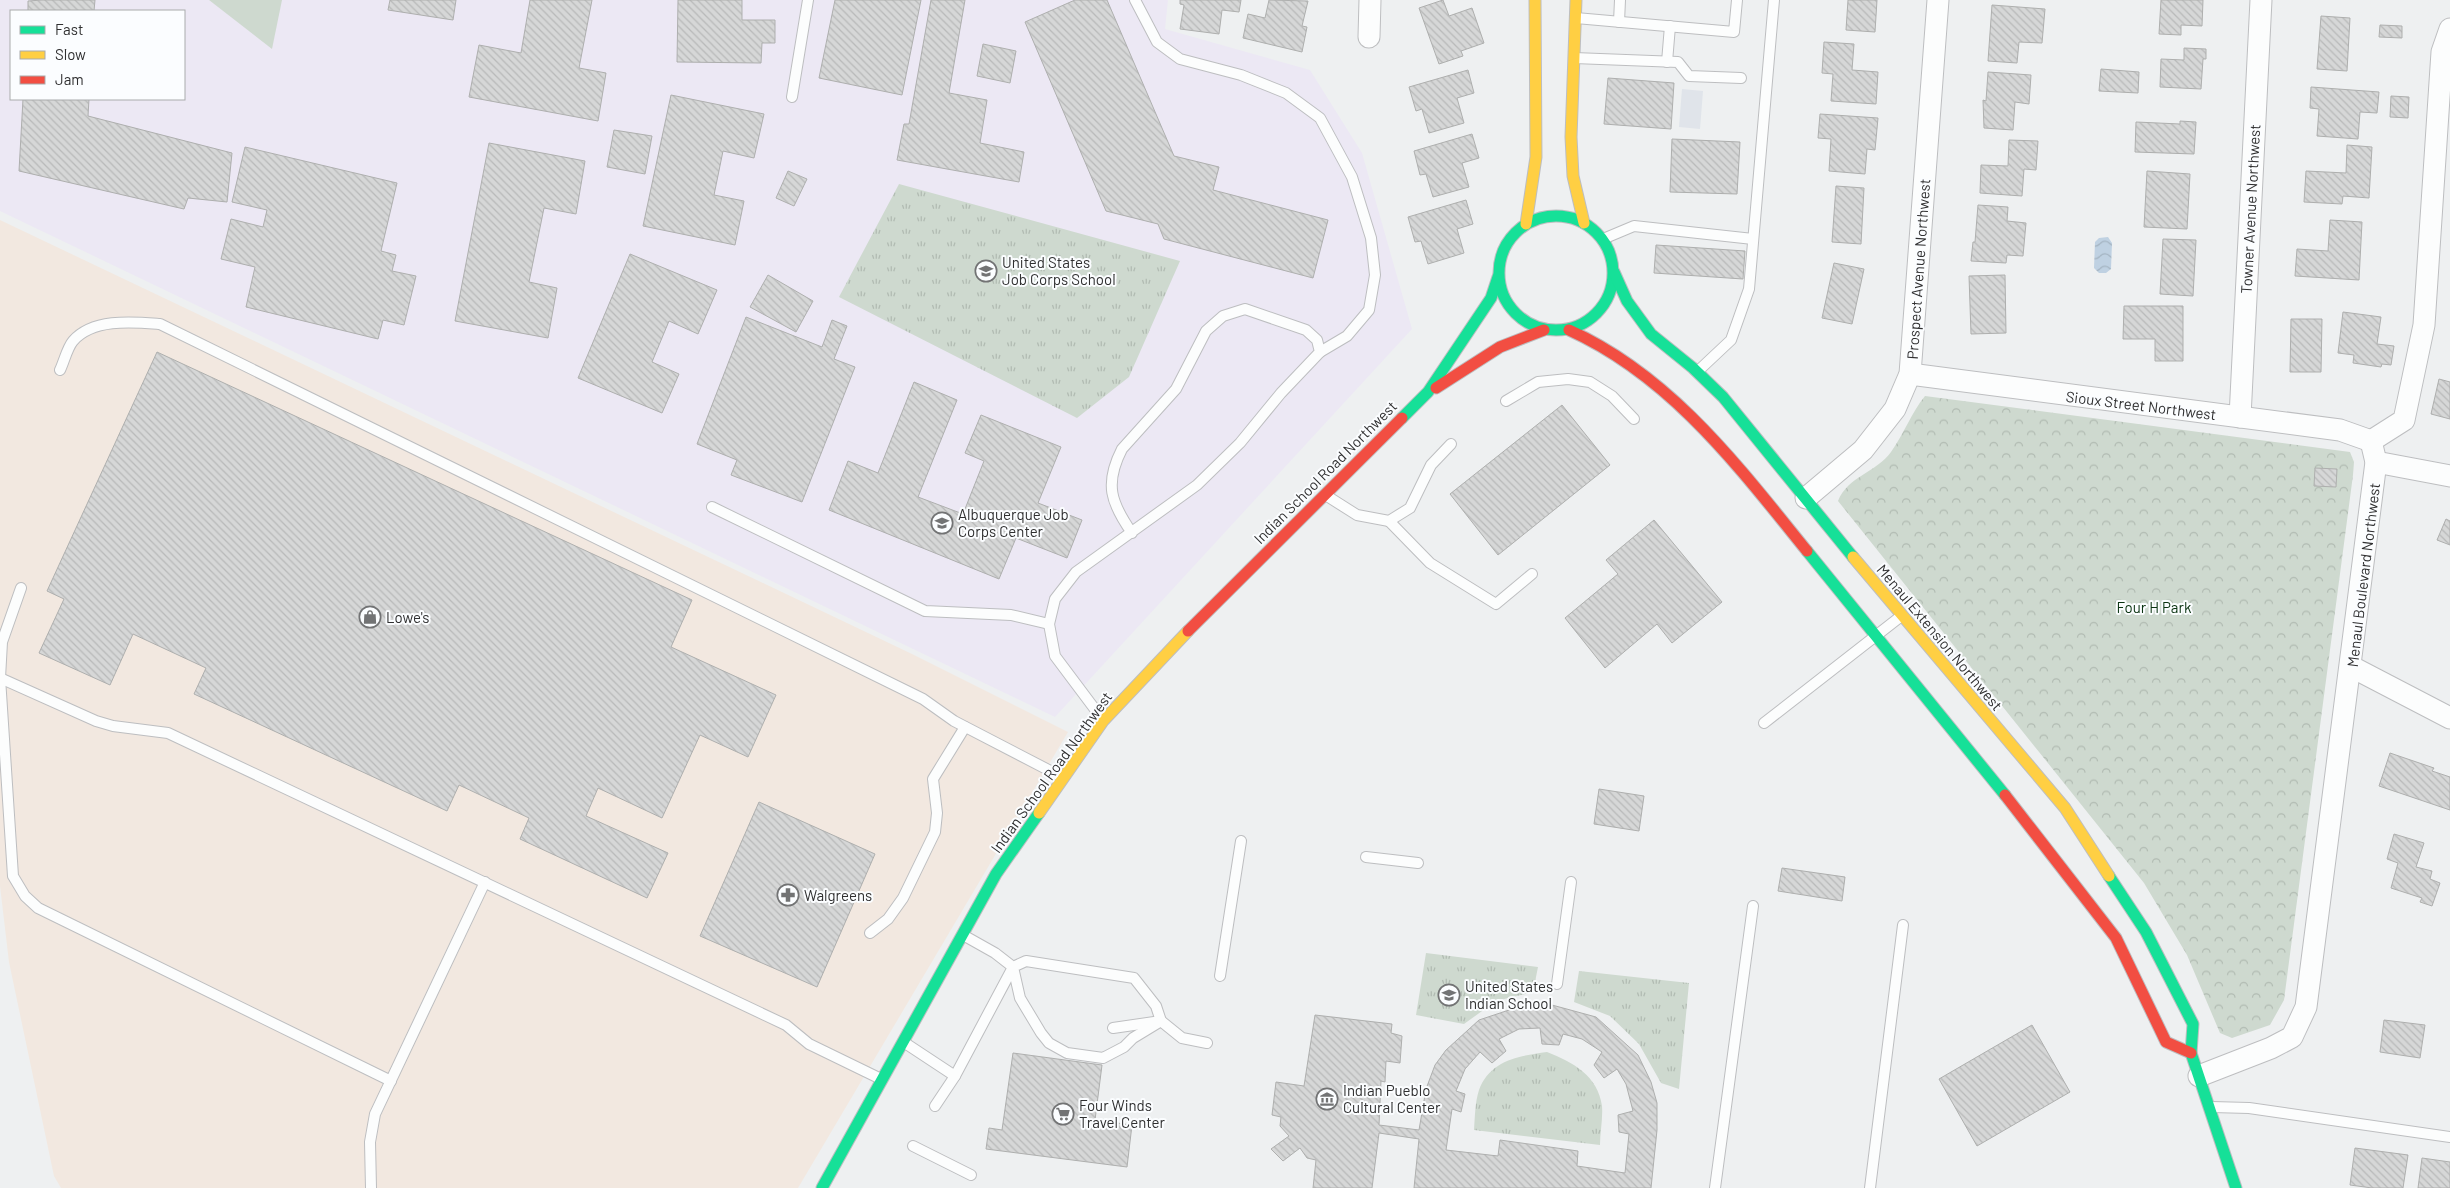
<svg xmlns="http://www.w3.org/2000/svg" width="2450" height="1188" viewBox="0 0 2450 1188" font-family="Barlow,sans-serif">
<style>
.commercial{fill:#f2e8e0}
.built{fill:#e0e4ea}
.education{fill:#ece8f4;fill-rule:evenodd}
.grass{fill:url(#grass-tufts)}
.park{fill:url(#park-crowns)}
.garden{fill:#ced9cf}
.water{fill:url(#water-waves)}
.building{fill:url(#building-back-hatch);stroke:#aeafae;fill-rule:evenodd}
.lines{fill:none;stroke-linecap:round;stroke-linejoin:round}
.lane-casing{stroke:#bdbec0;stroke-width:12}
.street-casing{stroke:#bdbec0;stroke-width:23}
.fast-casing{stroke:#bdbec0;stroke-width:13}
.slow-casing{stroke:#bdbec0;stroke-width:13}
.jam-casing{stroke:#bdbec0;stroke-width:13}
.lane{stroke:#fcfdfd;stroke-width:10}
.street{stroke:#fcfdfd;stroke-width:21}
.fast{stroke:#16e098;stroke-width:11}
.slow{stroke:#ffcf43;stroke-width:11}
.jam{stroke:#f24e42;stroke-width:11}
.labels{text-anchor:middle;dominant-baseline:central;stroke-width:4;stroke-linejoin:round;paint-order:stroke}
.street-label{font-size:15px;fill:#2f2f30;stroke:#fbfdff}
.poi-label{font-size:15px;fill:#2f2f30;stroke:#fbfdff;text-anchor:start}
.park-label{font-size:15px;fill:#0a3311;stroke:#fbfdff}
</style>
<defs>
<pattern id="grass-tufts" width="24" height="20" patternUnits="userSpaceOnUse" patternTransform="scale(1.25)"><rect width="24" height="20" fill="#ced9cf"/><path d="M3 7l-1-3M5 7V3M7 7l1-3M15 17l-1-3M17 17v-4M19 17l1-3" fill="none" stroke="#b1bbb2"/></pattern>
<pattern id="park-crowns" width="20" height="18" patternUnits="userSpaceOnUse" patternTransform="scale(1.25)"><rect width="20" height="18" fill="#ced9cf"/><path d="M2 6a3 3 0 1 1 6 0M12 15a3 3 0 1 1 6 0" fill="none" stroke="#b1bbb2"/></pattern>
<pattern id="water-waves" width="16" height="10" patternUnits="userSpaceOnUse" patternTransform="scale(1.25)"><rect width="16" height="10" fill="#bfd1e2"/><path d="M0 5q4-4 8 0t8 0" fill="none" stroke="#a4b4c2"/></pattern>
<pattern id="building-back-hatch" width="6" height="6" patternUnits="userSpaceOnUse" patternTransform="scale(1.25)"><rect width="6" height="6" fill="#d6d7d7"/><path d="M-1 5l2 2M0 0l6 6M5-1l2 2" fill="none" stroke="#b8b9b9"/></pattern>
</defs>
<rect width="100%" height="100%" fill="#eef0f1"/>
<!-- commercial -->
<polygon class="commercial" points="0,220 912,654 1068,732 798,1188 61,1188 54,1176 9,962 0,886"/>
<!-- built -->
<polygon class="built" points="1682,89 1703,91 1700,129 1679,127"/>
<!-- education -->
<path class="education" d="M0 0H1168L1165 29 1310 70 1362 153 1412 329 1055 717 0 211ZM11 11H184V99H11Z"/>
<!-- grass -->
<g class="grass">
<polygon points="899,184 1180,261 1129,377 1077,418 839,297"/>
<polygon points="1426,953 1538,967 1533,992 1496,1001 1464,1024 1416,1015"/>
<polygon points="1579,971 1689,983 1679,1089 1661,1083 1639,1044 1610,1016 1574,1002"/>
<path d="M1547 1052C1573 1062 1598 1076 1602 1106 1603 1119 1600 1133 1600 1145L1474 1130C1475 1117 1475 1102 1479 1090 1490 1060 1519 1056 1547 1052Z"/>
</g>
<!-- park -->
<path class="park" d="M1925 396 2350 452 2354 462 2353 475 2284 1000 2270 1025 2232 1038 2220 1033 2187 955 2144 883 1838 501C1848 476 1877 472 1891 452 1904 434 1911 413 1925 396Z"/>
<!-- garden -->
<polygon class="garden" points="209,0 282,0 272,49"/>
<!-- water -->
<polygon class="water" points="2108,237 2112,243 2111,269 2106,273 2099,273 2094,268 2095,242 2099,238"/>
<!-- building -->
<g class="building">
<polygon points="42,0 95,0 94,11 28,11 28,1"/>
<polygon points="390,0 456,0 453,20 388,10"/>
<polygon points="530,0 592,0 579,68 606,73 598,121 469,97 479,45 521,53"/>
<polygon points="678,0 742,0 742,20 775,20 775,43 762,43 761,63 677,62"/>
<polygon points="835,0 921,0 902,95 819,78"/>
<polygon points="931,0 965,0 949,93 987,100 980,143 1024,152 1019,182 897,160 904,124 909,124"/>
<polygon points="1075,0 1107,0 1174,156 1219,167 1213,190 1328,220 1313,278 1164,239 1158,224 1106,211 1025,22"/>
<polygon points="1180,0 1241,0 1239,12 1222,10 1219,34 1180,29 1184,5 1180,4"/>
<polygon points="1269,0 1308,1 1302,26 1307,27 1302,52 1243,38 1248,14 1265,18"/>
<polygon points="1443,0 1449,16 1472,8 1484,43 1461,51 1463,56 1439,64 1419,8"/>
<polygon points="1848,0 1877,0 1875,32 1846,30"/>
<polygon points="2161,0 2203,0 2202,26 2181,25 2181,35 2159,34"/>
<polygon points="1992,5 2045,9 2042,43 2019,42 2017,63 1988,61"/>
<polygon points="2321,16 2350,18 2347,71 2317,69"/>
<polygon points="2380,25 2402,26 2402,38 2379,37"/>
<polygon points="1824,42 1854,44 1852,70 1878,72 1876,104 1831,101 1833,74 1822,73"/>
<polygon points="983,44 1016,51 1010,83 977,76"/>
<polygon points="2184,48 2206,49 2206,59 2203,59 2201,89 2160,87 2161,59 2184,60"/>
<polygon points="2101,69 2139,72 2138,93 2099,91"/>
<polygon points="1468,70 1474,93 1457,98 1464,123 1429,133 1422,109 1416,111 1409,87"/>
<polygon points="1988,72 2031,75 2029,104 2015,102 2013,130 1984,128 1983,100 1986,101"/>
<polygon points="1608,78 1674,83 1671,129 1604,124"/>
<polygon points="2311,87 2379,92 2377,113 2360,112 2358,139 2317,136 2319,109 2310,108"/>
<polygon points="671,95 764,114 754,158 723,151 714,195 744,201 735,245 643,226"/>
<polygon points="2391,96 2409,97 2408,118 2390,117"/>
<polygon points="23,99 89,99 88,116 232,153 227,202 188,198 184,209 19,171"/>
<polygon points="1820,114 1878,118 1875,150 1867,149 1865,174 1829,171 1831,139 1818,138"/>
<polygon points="2180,121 2196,122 2194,154 2135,152 2136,122 2180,124"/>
<polygon points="614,130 652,136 645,174 607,167"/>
<polygon points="1472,134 1479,158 1462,163 1469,187 1433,197 1426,174 1420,175 1414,151"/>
<polygon points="1672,139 1740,142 1737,194 1670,192"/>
<polygon points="2009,140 2038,141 2036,170 2024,169 2022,196 1980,193 1981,165 2008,166"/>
<polygon points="489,143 585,161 576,214 544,208 529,282 557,288 548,338 455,321"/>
<polygon points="2347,145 2372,147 2369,198 2343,196 2342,204 2304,202 2306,171 2346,173"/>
<polygon points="245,147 397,183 381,251 396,255 392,271 416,276 404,325 383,320 378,339 246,307 255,267 221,259 231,219 263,227 267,210 232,202"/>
<polygon points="788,171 807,179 794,206 776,198"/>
<polygon points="2147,171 2190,174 2187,229 2144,227"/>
<polygon points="1836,186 1864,188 1861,244 1832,242"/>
<polygon points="1466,200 1473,224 1457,229 1464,253 1428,264 1421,241 1415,242 1408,217"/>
<polygon points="1978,205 2008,207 2007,221 2026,223 2023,256 2007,255 2006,263 1971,261 1973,242 1975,242"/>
<polygon points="2330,220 2362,222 2359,280 2295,276 2297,249 2328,251"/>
<polygon points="2163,239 2196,240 2193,296 2160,294"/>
<polygon points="1656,245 1745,251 1743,279 1654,273"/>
<polygon points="630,254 717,290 698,334 669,321 652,362 679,374 662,413 578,378"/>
<polygon points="1834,263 1864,269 1852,324 1822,318"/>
<polygon points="768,275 813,301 796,332 750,307"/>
<polygon points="2005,275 2006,333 1971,334 1969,276"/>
<polygon points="2124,306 2183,306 2183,361 2155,361 2155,339 2123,339"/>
<polygon points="2343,312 2381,317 2377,344 2394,346 2391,365 2382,364 2381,367 2353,363 2354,355 2338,353"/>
<polygon points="746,317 822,347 832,320 847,326 834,359 855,367 802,502 731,475 737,460 697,444"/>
<polygon points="2291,319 2322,319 2321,372 2290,372"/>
<polygon points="157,352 692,600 671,647 776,695 748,757 700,735 662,818 598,788 586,816 668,853 647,898 520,839 529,818 459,785 447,811 194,694 206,668 133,634 110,685 39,653 64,599 47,591"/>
<polygon points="2439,379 2450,382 2450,419 2431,414"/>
<polygon points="914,382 957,400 918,497 963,514 984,461 965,453 981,415 1061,447 1038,503 1082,520 1067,558 1016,538 999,579 829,510 848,461 878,473"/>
<polygon points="1562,405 1610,465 1498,555 1450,494"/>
<polygon points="2315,468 2337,469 2336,487 2314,486"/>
<polygon points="2446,519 2450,521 2450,545 2437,540"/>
<polygon points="1654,520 1722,602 1672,643 1657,624 1605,668 1565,618 1618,574 1606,560"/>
<polygon points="2390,753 2434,768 2432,771 2450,777 2450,810 2379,786"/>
<polygon points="1599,789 1644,796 1639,831 1594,824"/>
<polygon points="759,802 875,854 817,987 700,936"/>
<polygon points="2394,834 2424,843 2416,867 2432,871 2430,879 2440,883 2432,906 2420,902 2422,898 2391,888 2398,863 2387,859"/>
<polygon points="1782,868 1845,877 1842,901 1778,891"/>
<path d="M1524 1005H1552L1596 1017 1638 1055 1651 1082 1657 1103V1130L1651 1188H1414L1419 1139 1379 1133 1372 1188H1313L1316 1160 1307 1158 1300 1148 1283 1161 1271 1149 1289 1136 1280 1126 1281 1117 1272 1115 1276 1082 1304 1086 1315 1015 1392 1024 1391 1033 1402 1036 1400 1063 1386 1061 1385 1082 1381 1081 1379 1125 1419 1130 1426 1089 1435 1065 1446 1050 1479 1020ZM1540 1028 1542 1044 1559 1045 1563 1034 1582 1039 1602 1052 1594 1065 1604 1078 1617 1069 1626 1084 1633 1111 1618 1115 1619 1132 1629 1134 1625 1173 1577 1166 1578 1151 1500 1140 1498 1156 1446 1150 1452 1109 1461 1112 1465 1094 1456 1091 1465 1069 1480 1052 1492 1063 1506 1051 1499 1039 1519 1029Z"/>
<polygon points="2384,1020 2425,1025 2420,1058 2380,1052"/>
<polygon points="2032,1025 2070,1092 1977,1146 1939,1079"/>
<polygon points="1013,1053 1102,1065 1095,1120 1132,1125 1127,1167 986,1149 989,1128 1002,1130"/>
<polygon points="2355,1148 2408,1155 2403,1188 2372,1188 2350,1185"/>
<polygon points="2422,1158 2450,1162 2450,1188 2418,1188"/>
</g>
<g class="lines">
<!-- lane casing -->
<g class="lane-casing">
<g id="lane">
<polyline points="1135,0 1157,42 1180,59 1241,75 1286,93 1320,118 1352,177 1371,238 1375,275 1369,310 1347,336 1320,352"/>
<polyline points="1576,18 1734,32 1737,0"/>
<polyline points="1619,22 1620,0"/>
<polyline points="1574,58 1678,62 1689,76 1741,78"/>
<polyline points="1667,62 1670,26"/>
<polyline points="792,97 808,0"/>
<polyline points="1603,239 1634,226 1753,239"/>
<path d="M60 370C64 362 67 348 73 341 93 318 133 322 160 324L923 699 954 721 1062 777"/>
<polyline points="1698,371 1731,340 1749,289 1774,0"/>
<polyline points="1506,401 1538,382 1568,379 1590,382 1612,396 1634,419"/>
<polyline points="1327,496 1357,515 1389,521 1410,508 1431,465 1451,444"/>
<polyline points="712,507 925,611 1011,615 1049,624"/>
<polyline points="1389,521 1430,563 1496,604 1532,574"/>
<polyline points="21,588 2,642 0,678 13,876 25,896 38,908 391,1081"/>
<polyline points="0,678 96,721 113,726 168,733 786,1025 809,1044 881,1079"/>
<path d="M1103 720 1055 656 1049 624 1055 599 1076 572 1197 485 1240 443 1281 393 1320 352 1317 340 1306 330 1245 309 1223 316 1206 331 1176 389 1122 449C1104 484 1111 503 1132 533"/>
<polyline points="1764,723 1900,617"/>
<polyline points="1366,857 1418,863"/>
<polyline points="870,933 888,919 903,898 935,832 937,813 933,779 965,727"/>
<polyline points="1220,976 1241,841"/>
<polyline points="1557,984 1571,882"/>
<polyline points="1113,1028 1161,1021 1182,1038 1207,1043"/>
<polyline points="905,1043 955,1076 935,1106"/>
<polyline points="955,1076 1013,967 1026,961 1134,978 1156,1006 1161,1021 1133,1038 1124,1047 1103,1058 1067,1053 1049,1043 1041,1033 1020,998 1013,967 995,953 963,935"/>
<polyline points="2212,1107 2249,1108 2450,1137"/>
<polyline points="913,1146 971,1175"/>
<polyline points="371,1188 370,1142 375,1114 485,882"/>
<polyline points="1715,1188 1753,906"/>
<polyline points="1870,1188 1903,925"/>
</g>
</g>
<!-- street casing -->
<g class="street-casing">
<g id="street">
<polyline points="1369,37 1370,0"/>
<polyline points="1910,374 2340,430 2371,441"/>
<polyline points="2240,417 2261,0"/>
<polyline points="2371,441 2404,420 2424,325 2442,52 2450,29"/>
<polyline points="2376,462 2450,476"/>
<polyline points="1806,498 1863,450 1895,409 1910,374 1938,0"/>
<polyline points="2352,667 2450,718"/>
<polyline points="2199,1076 2271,1048 2292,1037 2306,1007 2376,462 2371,441"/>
</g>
</g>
<!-- fast casing -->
<g class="fast-casing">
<g id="fast">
<circle cx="1556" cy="273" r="57"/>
<polyline points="1614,272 1627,301 1651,334 1693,368 1723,397 1853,557"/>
<polyline points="1402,418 1428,392 1491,298 1498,277"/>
<polyline points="1807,551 2005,795"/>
<polyline points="2109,876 2146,932 2193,1024 2191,1053 2236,1188"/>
<polyline points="822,1188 996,874 1039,813"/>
</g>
</g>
<!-- slow casing -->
<g class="slow-casing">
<g id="slow">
<polyline points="1576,0 1571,137 1573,176 1584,223"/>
<polyline points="1526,224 1536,157 1535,0"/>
<polyline points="1853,557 2065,808 2109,876"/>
<polyline points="1039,813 1103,721 1188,631"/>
</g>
</g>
<!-- jam casing -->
<g class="jam-casing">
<g id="jam">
<path d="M1569 330C1671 376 1738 466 1807 551"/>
<polyline points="1436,388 1500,347 1544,330"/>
<polyline points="1188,631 1402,418"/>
<polyline points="2005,795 2116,938 2166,1042 2191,1053"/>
</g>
</g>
<!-- lane -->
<use href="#lane" class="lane"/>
<!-- street -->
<use href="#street" class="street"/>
<!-- fast -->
<use href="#fast" class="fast"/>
<!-- slow -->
<use href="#slow" class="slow"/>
<!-- jam -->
<use href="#jam" class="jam"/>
</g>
<!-- icons -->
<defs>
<g id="school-ring" transform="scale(1.125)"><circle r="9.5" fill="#fbfdff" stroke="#727374" stroke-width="1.5"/><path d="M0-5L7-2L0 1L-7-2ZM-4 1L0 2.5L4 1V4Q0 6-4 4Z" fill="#727374"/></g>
<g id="university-ring" transform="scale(1.125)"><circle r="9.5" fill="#fbfdff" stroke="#727374" stroke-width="1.5"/><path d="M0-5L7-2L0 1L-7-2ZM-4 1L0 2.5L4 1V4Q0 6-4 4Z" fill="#727374"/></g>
<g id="shop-ring" transform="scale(1.125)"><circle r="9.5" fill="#fbfdff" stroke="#727374" stroke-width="1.5"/><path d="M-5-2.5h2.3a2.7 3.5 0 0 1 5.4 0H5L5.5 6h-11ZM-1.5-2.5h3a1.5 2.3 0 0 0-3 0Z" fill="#727374"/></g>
<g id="pharmacy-ring" transform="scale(1.125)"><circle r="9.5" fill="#fbfdff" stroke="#727374" stroke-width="1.5"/><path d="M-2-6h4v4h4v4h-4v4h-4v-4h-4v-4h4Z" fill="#727374"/></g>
<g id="museum-ring" transform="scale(1.125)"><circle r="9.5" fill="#fbfdff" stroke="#727374" stroke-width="1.5"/><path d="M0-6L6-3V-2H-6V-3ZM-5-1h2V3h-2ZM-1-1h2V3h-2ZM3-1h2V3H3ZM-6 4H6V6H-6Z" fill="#727374"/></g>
<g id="supermarket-ring" transform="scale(1.125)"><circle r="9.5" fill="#fbfdff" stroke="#727374" stroke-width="1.5"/><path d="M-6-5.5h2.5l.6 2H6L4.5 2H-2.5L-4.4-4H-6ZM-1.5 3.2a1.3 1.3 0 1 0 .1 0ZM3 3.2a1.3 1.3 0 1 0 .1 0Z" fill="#727374"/></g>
</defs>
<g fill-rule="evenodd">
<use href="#school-ring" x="986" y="271"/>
<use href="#university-ring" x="942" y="523"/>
<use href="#shop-ring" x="370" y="617"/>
<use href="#pharmacy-ring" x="788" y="895"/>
<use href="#school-ring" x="1449" y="995"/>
<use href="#museum-ring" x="1327" y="1099"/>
<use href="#supermarket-ring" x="1063" y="1114"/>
</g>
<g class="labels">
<!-- street labels -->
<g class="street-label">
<text transform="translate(2250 209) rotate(-87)">Towner Avenue Northwest</text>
<text transform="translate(1918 269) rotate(-86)">Prospect Avenue Northwest</text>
<text transform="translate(2141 405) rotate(7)">Sioux Street Northwest</text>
<text transform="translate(1325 472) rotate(-45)">Indian School Road Northwest</text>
<text transform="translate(2363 575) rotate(-83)">Menaul Boulevard Northwest</text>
<text transform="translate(1940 637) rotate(50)">Menaul Extension Northwest</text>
<text transform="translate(1051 772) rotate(-54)">Indian School Road Northwest</text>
</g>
<!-- poi labels -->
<g class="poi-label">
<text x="1002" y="262">United States<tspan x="1002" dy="17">Job Corps School</tspan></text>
<text x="958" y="514">Albuquerque Job<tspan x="958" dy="17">Corps Center</tspan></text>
<text x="386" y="617">Lowe's</text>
<text x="804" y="895">Walgreens</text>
<text x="1465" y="986">United States<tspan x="1465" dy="17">Indian School</tspan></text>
<text x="1343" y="1090">Indian Pueblo<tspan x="1343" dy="17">Cultural Center</tspan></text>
<text x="1079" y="1105">Four Winds<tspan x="1079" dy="17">Travel Center</tspan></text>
</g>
<!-- park labels -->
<g class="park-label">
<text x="2154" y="607">Four H Park</text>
</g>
</g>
<!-- legend -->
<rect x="10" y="10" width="175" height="90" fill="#fbfdff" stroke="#a9abac"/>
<rect x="20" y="26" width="25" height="8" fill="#16e098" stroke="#a9abac"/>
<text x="55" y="35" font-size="15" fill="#2f2f30">Fast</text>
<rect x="20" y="51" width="25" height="8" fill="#ffcf43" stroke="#a9abac"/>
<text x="55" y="60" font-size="15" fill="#2f2f30">Slow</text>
<rect x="20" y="76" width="25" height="8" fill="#f24e42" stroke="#a9abac"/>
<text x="55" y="85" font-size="15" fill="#2f2f30">Jam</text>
</svg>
